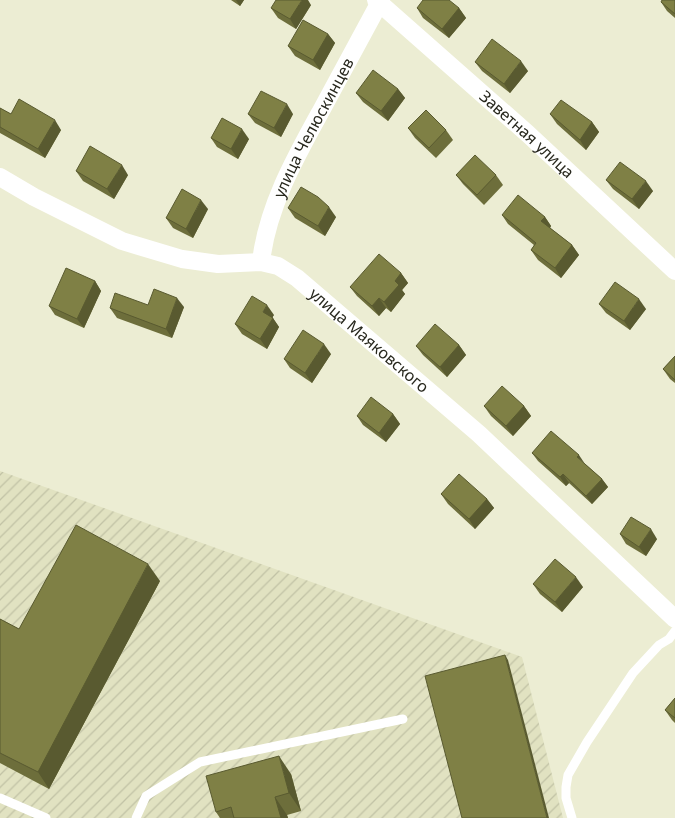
<svg xmlns="http://www.w3.org/2000/svg" width="675" height="818" viewBox="0 0 675 818" font-family="'Noto Sans',sans-serif">
<style>
.industrial{fill:url(#industrial-furrows)}
.lines{fill:none;stroke-linecap:round;stroke-linejoin:round}
.lane{stroke:#fff;stroke-width:9}
.street{stroke:#fff;stroke-width:18}
.wall{fill:#6d6e3b}
.shaded-wall{fill:#595a30}
.building{fill:#7f8045;stroke:#595a30}
.labels{text-anchor:middle;dominant-baseline:central;stroke-width:4.5;stroke-linejoin:round;paint-order:stroke}
.street-label{font-size:16px;fill:#28281e;stroke:#f9fbe0}
</style>
<defs>
<pattern id="industrial-furrows" width="10" height="10" patternUnits="userSpaceOnUse" patternTransform="scale(1.25)"><rect width="10" height="10" fill="#e1e2c1"/><path d="M-1 1l2-2M0 10L10 0M9 11l2-2" fill="none" stroke="#c1c2a5"/></pattern>
</defs>
<rect width="100%" height="100%" fill="#ecedd3"/>
<!-- industrial -->
<polygon class="industrial" points="0,471 522,657 563,818 0,818"/>
<g class="lines">
<!-- lane -->
<g class="lane">
<polyline points="0,798 46,818"/>
<polyline points="136,818 146,796 200,762 403,719"/>
<polyline points="572,818 566,798 566,787 568,775 587,742 633,673 659,645 669,639 675,631"/>
</g>
<!-- street -->
<g class="street">
<path id="s1" d="M376 0 528 134 675 271"/>
<path id="s2" d="M0 177 34 197 122 241 182 259 218 264 261 262 278 266 297 278 479 434 675 619"/>
<path id="s3" d="M261 262C267 208 295 158 321 111 341 74 361 37 381 0"/>
</g>
</g>
<!-- wall -->
<g class="wall">
<polygon points="231,0 244,0 240,6"/>
<polygon points="675,0 675,18 667,11 661,2"/>
<polygon points="311,5 296,29 278,18 271,8"/>
<polygon points="417,8 459,8 466,18 449,38 423,18"/>
<polygon points="328,34 335,43 320,70 295,56 288,46"/>
<polygon points="475,62 528,71 510,93 482,71"/>
<polygon points="398,89 405,98 388,121 363,102 356,93"/>
<polygon points="0,108 11,114 61,130 45,158 0,133"/>
<polygon points="248,114 293,114 281,137 255,123"/>
<polygon points="550,114 592,122 599,132 586,150 557,124"/>
<polygon points="408,128 446,130 453,140 436,158 415,138"/>
<polygon points="211,138 249,139 238,159 217,147"/>
<polygon points="76,171 128,175 114,199 83,181"/>
<polygon points="456,175 496,175 503,185 484,205 463,184"/>
<polygon points="606,180 653,191 639,209 613,189"/>
<polygon points="288,208 336,217 325,236 295,218"/>
<polygon points="208,209 193,238 173,228 166,218"/>
<polygon points="502,215 545,217 551,226 550,228 572,245 579,255 561,278 538,260 531,250 534,245 508,224"/>
<polygon points="401,273 408,283 402,290 405,294 391,312 386,308 379,316 357,296 350,287"/>
<polygon points="95,281 101,291 84,328 55,315 49,306"/>
<polygon points="599,304 646,309 630,330 606,313"/>
<polygon points="184,307 172,338 117,318 110,308"/>
<polygon points="274,315 272,317 279,327 267,349 242,334 235,324"/>
<polygon points="459,345 466,355 447,377 423,355 416,346"/>
<polygon points="331,354 312,383 290,368 284,359"/>
<polygon points="675,356 675,383 670,379 663,369"/>
<polygon points="484,406 524,406 531,416 513,436 491,416"/>
<polygon points="393,414 400,424 386,442 363,425 357,416"/>
<polygon points="532,453 585,464 602,479 608,487 592,504 569,483 566,486 538,461"/>
<polygon points="441,494 487,499 494,508 475,529 448,504"/>
<polygon points="620,534 657,539 646,556 626,544"/>
<polygon points="160,581 49,789 0,763 0,619 19,629"/>
<polygon points="533,584 583,587 562,612 540,594"/>
<polygon points="675,698 675,723 672,720 665,710"/>
<polygon points="291,774 301,811 287,815 288,818 220,818 216,812"/>
</g>
<!-- shaded-wall -->
<g class="shaded-wall">
<polygon points="236,0 244,0 240,6"/>
<polygon points="302,0 308,0 311,5 296,29 290,19"/>
<polygon points="459,8 466,18 449,38 442,29"/>
<polygon points="328,34 335,43 320,70 313,60"/>
<polygon points="521,61 528,71 510,93 504,84"/>
<polygon points="398,89 405,98 388,121 381,111"/>
<polygon points="287,104 293,114 281,137 274,128"/>
<polygon points="55,120 61,130 45,158 38,149"/>
<polygon points="592,122 599,132 586,150 580,140"/>
<polygon points="242,129 249,139 238,159 231,149"/>
<polygon points="122,165 128,175 114,199 107,189"/>
<polygon points="646,181 653,191 639,209 632,199"/>
<polygon points="201,200 208,209 193,238 186,229"/>
<polygon points="329,207 336,217 325,236 318,226"/>
<polygon points="545,217 551,226 548,231 541,221"/>
<polygon points="572,245 579,255 561,278 555,268"/>
<polygon points="401,273 408,283 402,290 405,294 391,312 384,302 395,281"/>
<polygon points="95,281 101,291 84,328 77,319"/>
<polygon points="177,298 184,307 172,338 166,329"/>
<polygon points="379,298 386,308 379,316 372,306"/>
<polygon points="639,299 646,309 630,330 624,321"/>
<polygon points="267,305 274,315 270,321 263,312"/>
<polygon points="273,318 279,327 267,349 260,339"/>
<polygon points="324,344 331,354 312,383 305,373"/>
<polygon points="459,345 466,355 447,377 440,367"/>
<polygon points="524,406 531,416 513,436 506,426"/>
<polygon points="393,414 400,424 386,442 379,433"/>
<polygon points="579,455 585,464 577,457"/>
<polygon points="563,474 569,483 566,486 560,477"/>
<polygon points="602,479 608,487 592,504 586,496"/>
<polygon points="487,499 494,508 475,529 469,519"/>
<polygon points="651,529 657,539 646,556 639,547"/>
<polygon points="148,564 160,581 49,789 38,772"/>
<polygon points="576,577 583,587 562,612 555,602"/>
<polygon points="505,655 508,660 549,818 547,818"/>
<polygon points="279,756 291,774 301,811 289,793"/>
<polygon points="275,797 287,815 288,818 281,818"/>
</g>
<!-- building -->
<g class="building">
<polygon points="276,0 302,0 290,19 271,8"/>
<polygon points="423,0 449,0 459,8 442,29 417,8"/>
<polygon points="662,0 675,0 675,14 661,2"/>
<polygon points="303,20 328,34 313,60 288,46"/>
<polygon points="492,39 521,61 504,84 475,62"/>
<polygon points="373,70 398,89 381,111 356,93"/>
<polygon points="261,91 287,104 274,128 248,114"/>
<polygon points="19,99 55,120 38,149 0,127 0,108 11,114"/>
<polygon points="561,100 592,122 580,140 550,114"/>
<polygon points="426,110 446,130 429,148 408,128"/>
<polygon points="222,118 242,129 231,149 211,138"/>
<polygon points="90,146 122,165 107,189 76,171"/>
<polygon points="475,155 496,175 477,195 456,175"/>
<polygon points="620,162 646,181 632,199 606,180"/>
<polygon points="301,187 318,197 329,207 318,226 288,208"/>
<polygon points="182,189 201,200 186,229 166,218"/>
<polygon points="518,195 545,217 541,221 572,245 555,268 531,250 536,243 502,215"/>
<polygon points="379,254 401,273 395,281 399,285 384,302 379,298 372,306 350,287"/>
<polygon points="66,268 95,281 77,319 49,306"/>
<polygon points="615,282 639,299 624,321 599,304"/>
<polygon points="154,289 177,298 166,329 110,308 115,293 148,305"/>
<polygon points="252,296 267,305 263,312 273,318 260,339 235,324"/>
<polygon points="435,324 459,345 440,367 416,346"/>
<polygon points="303,330 324,344 305,373 284,359"/>
<polygon points="675,356 675,380 663,369"/>
<polygon points="502,386 524,406 506,426 484,406"/>
<polygon points="371,397 393,414 379,433 357,416"/>
<polygon points="551,431 579,455 577,457 602,479 586,496 563,474 560,477 532,453"/>
<polygon points="459,474 487,499 469,519 441,494"/>
<polygon points="631,517 651,529 639,547 620,534"/>
<polygon points="76,525 148,564 38,772 0,753 0,619 19,629"/>
<polygon points="555,559 576,577 555,602 533,584"/>
<polygon points="505,655 547,818 462,818 425,676"/>
<polygon points="675,698 675,718 665,710"/>
<polygon points="279,756 289,793 275,797 281,818 234,818 231,807 216,812 206,776"/>
</g>
<g class="labels">
<!-- street labels -->
<g class="street-label">
<text stroke="none"><textPath href="#s3" startOffset="145">улица Челюскинцев</textPath></text>
<text stroke="none"><textPath href="#s1" startOffset="202">Заветная улица</textPath></text>
<text stroke="none"><textPath href="#s2" startOffset="415">улица Маяковского</textPath></text>
</g>
</g>
</svg>
